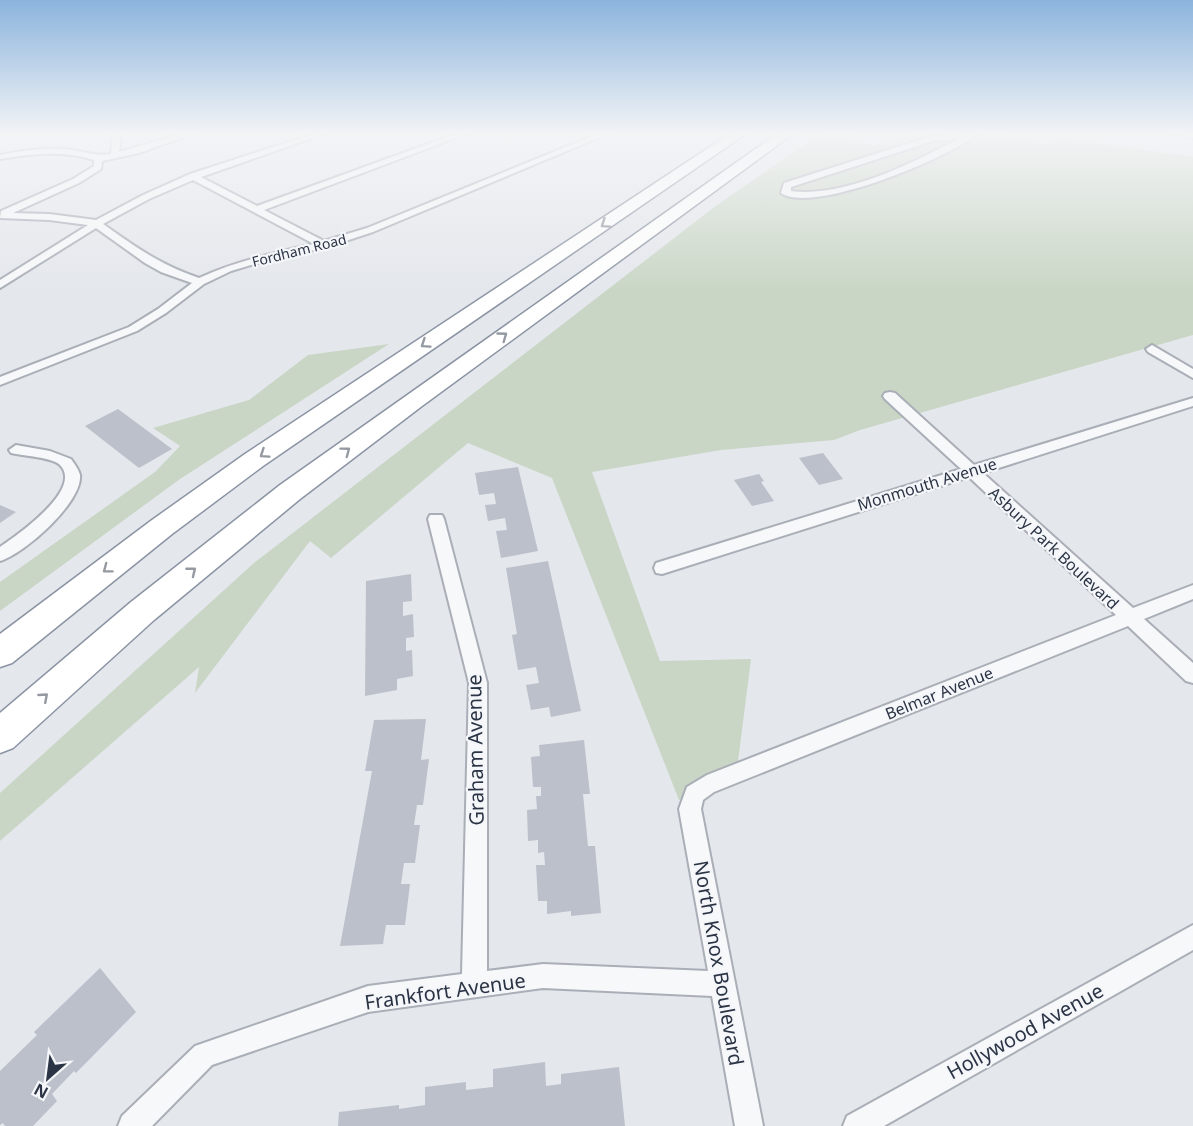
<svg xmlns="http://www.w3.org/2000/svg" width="1193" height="1126" viewBox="0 0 1193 1126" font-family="'Noto Sans',sans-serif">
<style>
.green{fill:#c9d6c5}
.building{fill:#bbc0ca}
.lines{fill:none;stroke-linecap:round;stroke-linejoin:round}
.street-casing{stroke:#a9aeb7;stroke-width:4}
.highway-casing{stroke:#8b94a3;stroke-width:3}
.street{fill:#f7f8fa;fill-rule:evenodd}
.highway{fill:#fff;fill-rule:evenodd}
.oneway{stroke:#959aa2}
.labels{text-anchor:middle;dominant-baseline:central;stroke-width:4.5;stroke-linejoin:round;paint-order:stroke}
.far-street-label{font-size:14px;fill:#2b3445;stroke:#f4f6f9}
.street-label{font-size:16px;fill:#2b3445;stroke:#f4f6f9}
.near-street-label{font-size:20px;fill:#2b3445;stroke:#f4f6f9}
</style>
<rect width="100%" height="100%" fill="#e4e7ec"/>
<!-- green -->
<g class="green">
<polygon points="821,133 857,133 829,157 850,141 875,146 916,133 1001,133 1046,144 1058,138 1193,157 1193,335 860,430 834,440 721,450 592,472 660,661 751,659 737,769 679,800 552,478 468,443 331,558 310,541 195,693 199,667 0,841 0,793 254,563 713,208"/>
<polygon points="389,344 180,479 0,611 0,582 155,472 180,446 153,428 249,400 308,355"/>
</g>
<!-- building -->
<g class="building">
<polygon points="118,409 172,449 139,468 85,426"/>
<polygon points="823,453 843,479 819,485 799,458"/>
<polygon points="518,467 538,551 501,558 496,531 507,530 505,518 488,521 485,505 496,504 494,493 479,495 475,473"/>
<polygon points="759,474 764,481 761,482 774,501 752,506 734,480"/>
<polygon points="0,505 16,512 0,523"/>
<polygon points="548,561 581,711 551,717 549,707 531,710 526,685 539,683 536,667 518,670 512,635 517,634 506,568"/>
<polygon points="411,574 412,601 403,602 403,616 413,614 414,637 406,638 406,651 412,650 413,676 397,679 397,690 365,696 366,581"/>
<polygon points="426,719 421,760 429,759 423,805 417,805 414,825 420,825 415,863 404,863 401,884 410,884 405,925 386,925 383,944 340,946 372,771 365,771 374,720"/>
<polygon points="584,740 590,794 583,794 588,846 595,846 601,913 571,916 571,911 547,914 547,901 538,901 536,865 545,865 544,852 538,853 538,840 528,841 527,810 537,809 536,796 541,796 541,787 533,787 531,757 540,756 539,745"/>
<polygon points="100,968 136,1012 76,1073 74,1071 52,1094 57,1101 33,1126 5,1126 3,1123 0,1125 0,1071 37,1035 34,1032"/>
<polygon points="545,1062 546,1086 561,1084 561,1074 619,1067 625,1126 338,1126 339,1112 399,1105 399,1109 425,1105 425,1087 466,1082 466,1090 493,1087 493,1069"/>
</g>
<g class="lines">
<!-- street casing -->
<g class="street-casing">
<g id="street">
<path d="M113 133H121L119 152 184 133H195L139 153 102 161 101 169 79 183 13 213 49 214 96 220 143 195 190 174 316 133H327L201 177 257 206 458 133H469L264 210 324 241 367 228 600 133H610L373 232 327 247 261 262 231 271 204 284 166 313 137 331 0 385V377L129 327 158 309 192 283 161 272 145 263 96 228 0 288V280L88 225 49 220 0 218 1 211 73 179 94 166V160C63 150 32 154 0 159V155C20 151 40 148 61 149 78 149 94 157 111 154ZM193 180 314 244C274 253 236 261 199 278 159 264 137 248 103 224L149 199Z"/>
<path d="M979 133C951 157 813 215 781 193L784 183 932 136ZM958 139C913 163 843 198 791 191V187L936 140Z"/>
<polygon points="1169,133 1193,134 1193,138"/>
<polygon points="1152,345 1193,369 1193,378 1148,352 1146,349"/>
<polygon points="890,392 895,393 974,465 1193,398 1193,406 983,473 1133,608 1193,585 1193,599 1144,619 1193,663 1193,683 1186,681 1128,626 714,792 703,800 701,809 763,1126 735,1126 712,996 543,988 368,1012 212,1065 152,1126 118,1126 122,1116 195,1046 368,986 462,974 469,683 428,519 430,515 442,515 444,519 487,683 487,971 543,964 708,971 679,809 687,787 707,775 1116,615 969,477 662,574 656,573 654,568 656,563 961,469 885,399 883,396 885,393"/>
<path d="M16 445 50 451 71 459C74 463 79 470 80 475 83 502 24 554 0 561V547C16 536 84 489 60 465 52 457 23 456 11 453L9 450Z"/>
<polygon points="1193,925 1193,950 884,1126 843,1126 847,1116"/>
</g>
</g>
<!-- highway casing -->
<g class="highway-casing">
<g id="highway">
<polygon points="731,133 747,133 263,466 172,534 12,663 0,667 0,634 152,520 245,454"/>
<polygon points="778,133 794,133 422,406 300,499 154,620 13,748 0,753 0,713 131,602 280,485"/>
</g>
</g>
<!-- street -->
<use href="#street" class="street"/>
<!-- highway -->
<use href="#highway" class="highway"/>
</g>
<!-- one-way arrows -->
<defs><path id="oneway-chevron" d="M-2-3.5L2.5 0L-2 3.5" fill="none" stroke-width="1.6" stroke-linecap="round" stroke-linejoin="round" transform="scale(1.5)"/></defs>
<g class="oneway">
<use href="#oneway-chevron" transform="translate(605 224) rotate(146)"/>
<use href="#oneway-chevron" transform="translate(503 336) rotate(-36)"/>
<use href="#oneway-chevron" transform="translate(425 344) rotate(146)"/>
<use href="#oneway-chevron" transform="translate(346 451) rotate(-37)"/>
<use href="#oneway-chevron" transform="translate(264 454) rotate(146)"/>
<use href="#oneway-chevron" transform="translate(107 569) rotate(143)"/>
<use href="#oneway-chevron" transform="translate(192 571) rotate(-39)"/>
<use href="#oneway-chevron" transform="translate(44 697) rotate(-41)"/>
</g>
<!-- sky -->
<linearGradient id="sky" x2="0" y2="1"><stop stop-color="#8bb4dd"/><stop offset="0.46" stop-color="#f3f4f6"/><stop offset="1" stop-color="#f3f4f6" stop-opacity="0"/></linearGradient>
<rect width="1193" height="291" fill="url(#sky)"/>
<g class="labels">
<!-- far-street labels -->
<g class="far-street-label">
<text transform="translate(299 250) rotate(-14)">Fordham Road</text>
</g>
<!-- street labels -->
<g class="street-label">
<text transform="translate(927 484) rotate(-17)">Monmouth Avenue</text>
<text transform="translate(1054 548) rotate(43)">Asbury Park Boulevard</text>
<text transform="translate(939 693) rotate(-22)">Belmar Avenue</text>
</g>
<!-- near-street labels -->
<g class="near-street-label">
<text transform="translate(475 750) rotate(-91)">Graham Avenue</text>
<text transform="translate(719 963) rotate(80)">North Knox Boulevard</text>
<text transform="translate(445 991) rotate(-8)">Frankfort Avenue</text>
<text transform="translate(1025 1031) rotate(-29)">Hollywood Avenue</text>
</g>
</g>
<!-- north arrow -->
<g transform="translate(48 1078) rotate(208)" stroke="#f4f6f9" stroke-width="4.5" paint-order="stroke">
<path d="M0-4.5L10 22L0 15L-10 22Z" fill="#2b3445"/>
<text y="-9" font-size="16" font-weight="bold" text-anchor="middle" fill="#2b3445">N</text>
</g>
</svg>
